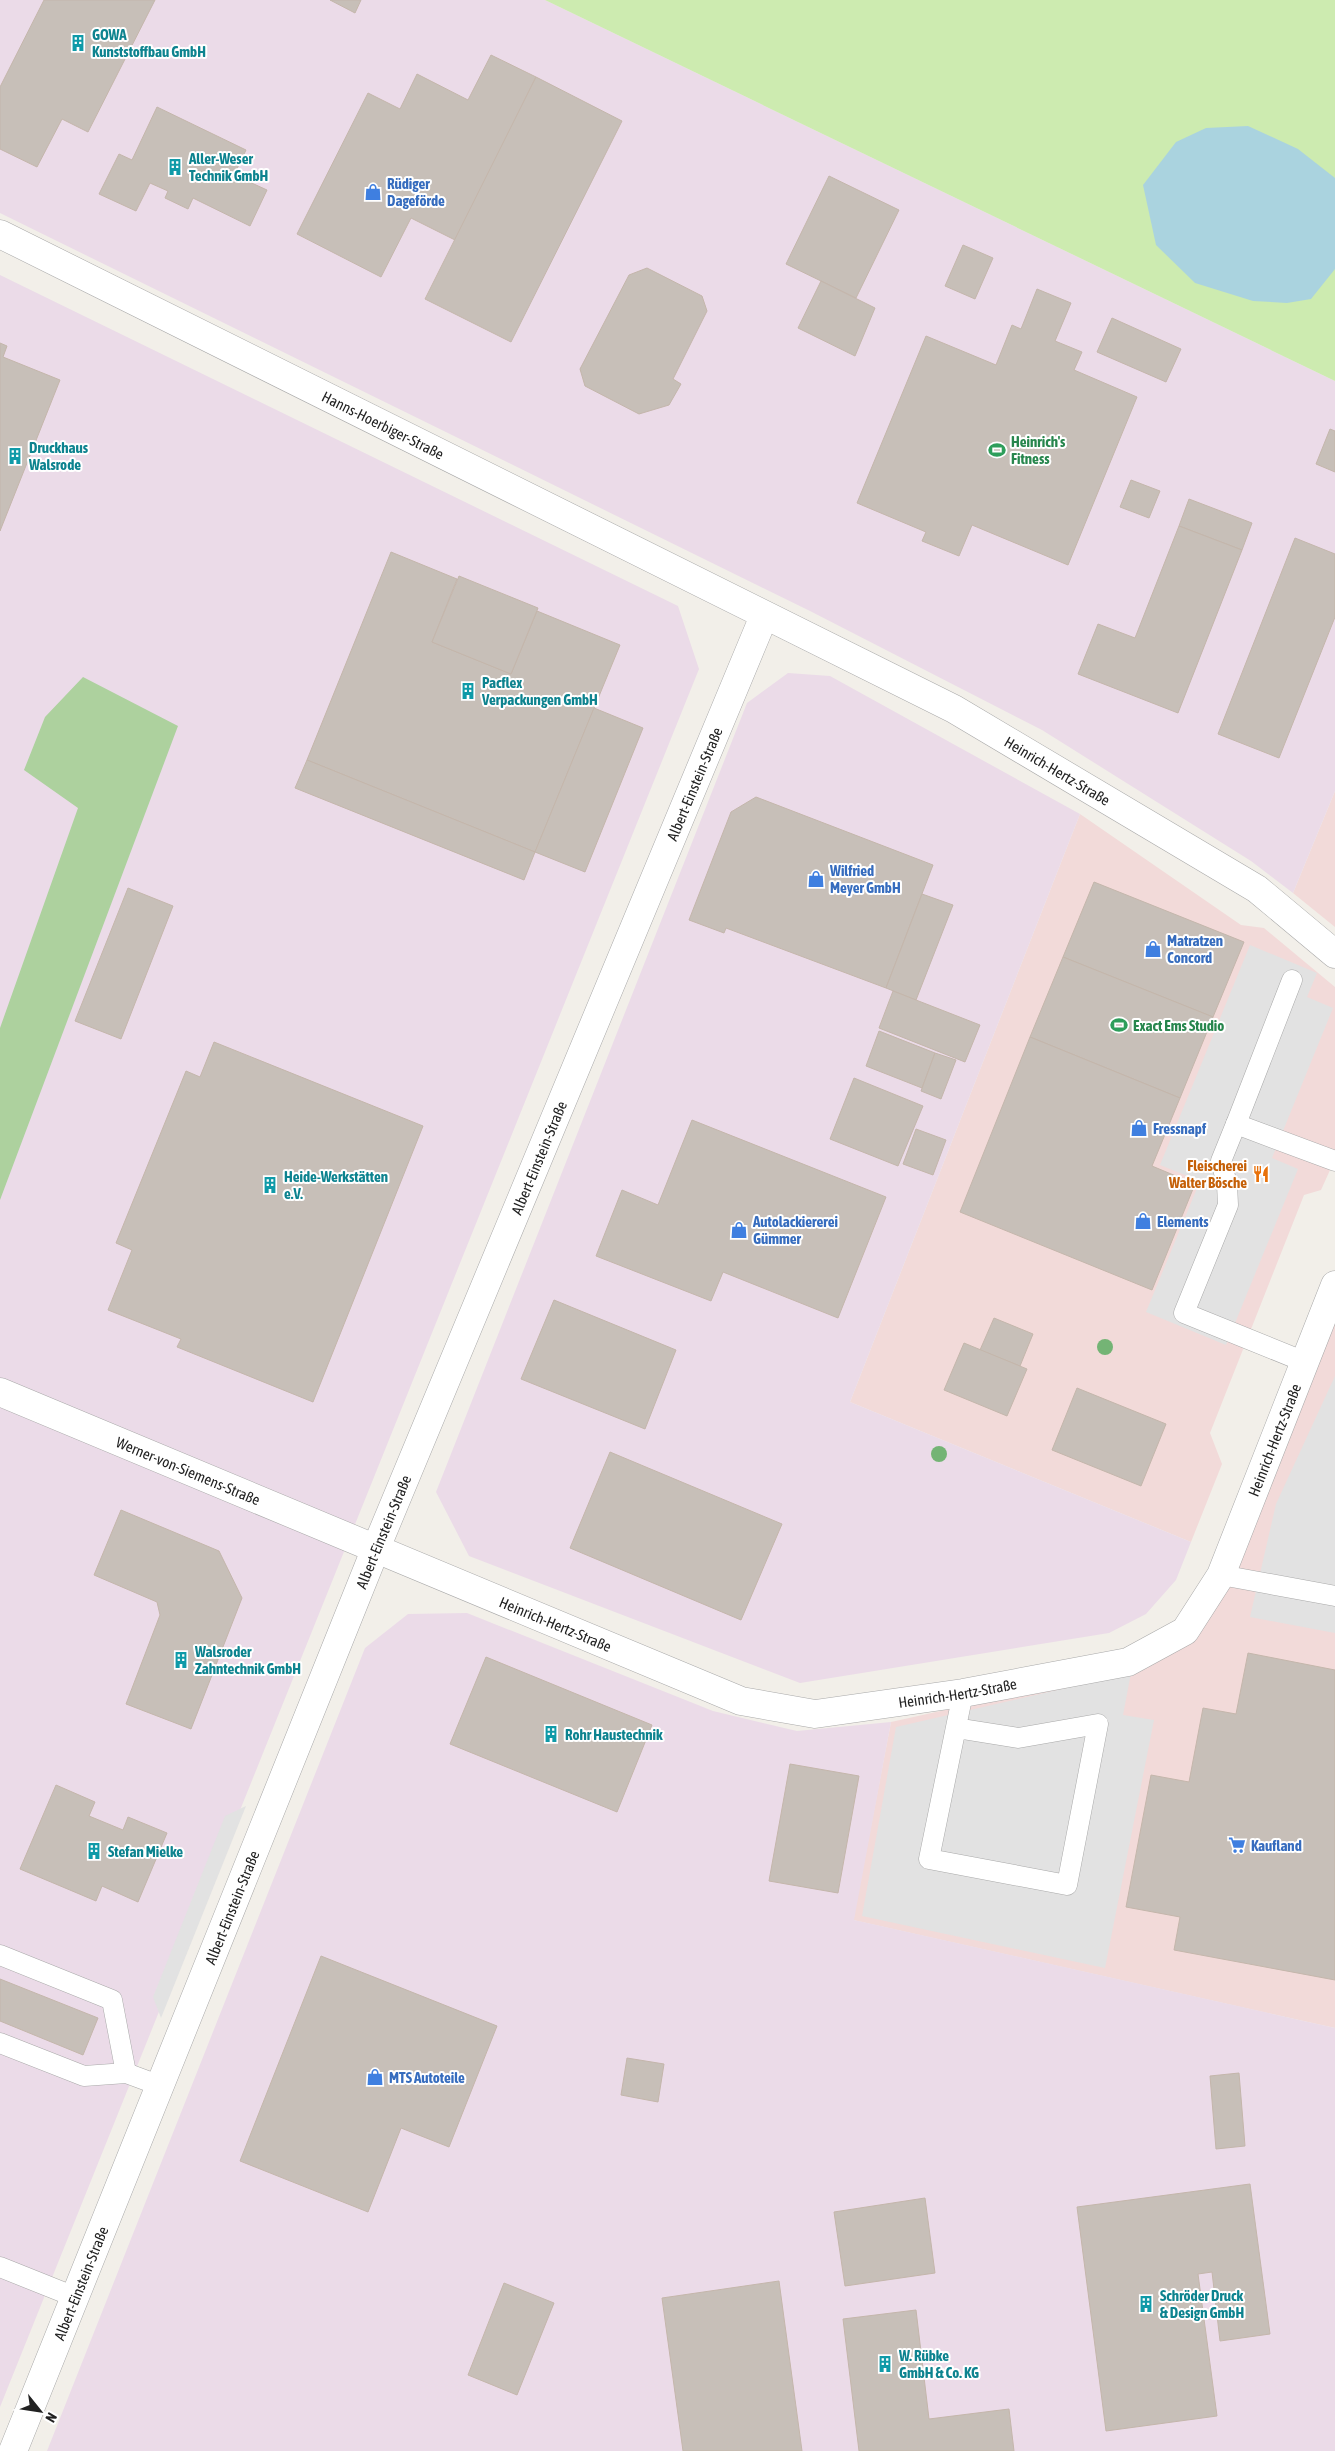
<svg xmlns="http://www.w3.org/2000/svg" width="1335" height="2451" viewBox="0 0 1335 2451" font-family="'Asap Condensed',sans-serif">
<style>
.commercial{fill:#f2dad9}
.industrial{fill:#ebdbe8}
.grass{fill:#cdebb0}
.forest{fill:#add19e}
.parking{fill:#e2e2e2}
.water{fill:#aad3df}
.building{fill:#c7bfb8;stroke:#c4b6ab}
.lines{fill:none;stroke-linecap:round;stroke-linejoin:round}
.service-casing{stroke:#a9a9a9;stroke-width:21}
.minor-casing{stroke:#a9a9a9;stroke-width:29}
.service{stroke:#fff;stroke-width:20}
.minor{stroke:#fff;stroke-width:28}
.tree{fill:#74b475}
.labels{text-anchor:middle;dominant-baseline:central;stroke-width:4;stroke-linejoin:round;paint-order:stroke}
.culture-label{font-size:15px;font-weight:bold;fill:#0d838f;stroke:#fff;text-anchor:start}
.shop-label{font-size:15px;font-weight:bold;fill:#366cbe;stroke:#fff;text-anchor:start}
.street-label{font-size:15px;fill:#222;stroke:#fff}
.leisure-label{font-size:15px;font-weight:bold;fill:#27864d;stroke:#fff;text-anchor:start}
.food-label{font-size:15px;font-weight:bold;fill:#c56008;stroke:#fff;text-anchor:end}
</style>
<rect width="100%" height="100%" fill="#f2efe9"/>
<!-- commercial -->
<g class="commercial">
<polygon points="1335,791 1335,927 1293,893"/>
<polygon points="1080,814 1241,925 1264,928 1335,987 1335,1159 1321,1190 1304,1195 1210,1433 1222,1464 1191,1542 850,1402"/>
<polygon points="1335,1309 1335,2028 853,1920 891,1722 1125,1670 1186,1642"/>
</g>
<!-- industrial -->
<g class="industrial">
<polygon points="0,0 545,0 1335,381 1335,791 1293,893 1251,861 1042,730 810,611 0,213"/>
<polygon points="0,275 678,606 699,669 0,2407"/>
<polygon points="788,673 830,676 1080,814 850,1402 1191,1542 1176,1580 1146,1614 1109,1633 800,1683 469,1556 436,1492 747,703"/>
<polygon points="467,1613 713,1711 797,1731 891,1722 854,1920 1335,2028 1335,2451 47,2451 365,1648 408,1614"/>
</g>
<!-- grass -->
<polygon class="grass" points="545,0 1335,0 1335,381"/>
<!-- forest -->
<polygon class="forest" points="83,677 178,726 0,1200 0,1028 78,808 24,770 45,717"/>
<!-- parking -->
<g class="parking">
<polygon points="1250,945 1317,973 1307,997 1333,1008 1272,1158 1298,1169 1226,1345 1146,1312 1200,1181 1160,1165"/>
<polygon points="1335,1376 1335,1633 1250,1617 1276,1504"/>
<polygon points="1131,1673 1123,1715 1154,1720 1105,1968 862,1916 896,1727"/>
<polygon points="246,1806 161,2018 153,1997 225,1816"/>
</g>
<!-- water -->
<polygon class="water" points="1248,126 1298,149 1335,178 1335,269 1311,299 1287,303 1253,301 1195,283 1156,245 1143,185 1176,142 1206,128"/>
<!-- building -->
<g class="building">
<polygon points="44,0 155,0 88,132 62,119 37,167 0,149 0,87"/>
<polygon points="330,0 361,0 355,13"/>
<polygon points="491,55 536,77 455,240 411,218 381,277 297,234 368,93 400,109 417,74 468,100"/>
<polygon points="536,77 622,121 511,342 425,299"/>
<polygon points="157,107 246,150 234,175 267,190 250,226 193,198 188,209 165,198 168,191 150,183 136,211 99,194 119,154 132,160"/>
<polygon points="829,176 899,210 856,298 786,264"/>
<polygon points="963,245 993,258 975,299 945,286"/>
<polygon points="647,268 702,296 707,311 673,379 681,384 669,405 639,414 585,386 580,369 629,275"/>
<polygon points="821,281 875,308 855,356 798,328"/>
<polygon points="1037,289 1071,303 1055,341 1082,352 1074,370 1137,397 1068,565 972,525 959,556 922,541 926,532 857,503 926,336 996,365 1012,325 1021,329"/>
<polygon points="1112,318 1181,349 1166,382 1097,352"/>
<polygon points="0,343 7,346 3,357 60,380 0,531"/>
<polygon points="1330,429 1335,431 1335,472 1316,464"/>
<polygon points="1131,480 1160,491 1149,518 1120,507"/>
<polygon points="1189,499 1252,523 1242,550 1179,526"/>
<polygon points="1179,526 1242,550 1178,713 1078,674 1098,624 1135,638"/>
<polygon points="1295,538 1335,554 1335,617 1279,758 1218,734"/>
<polygon points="391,552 457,579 432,642 511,674 537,611 620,645 535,852 307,760"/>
<polygon points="459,576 538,608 511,674 432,642"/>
<polygon points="594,708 643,728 585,872 535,852"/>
<polygon points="307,760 535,852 524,880 295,788"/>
<polygon points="756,797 933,865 886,988 726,928 724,933 689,920 731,812"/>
<polygon points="1094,882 1244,942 1213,1017 1063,957"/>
<polygon points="128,888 173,906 121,1039 75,1021"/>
<polygon points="922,894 953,905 916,1000 886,988"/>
<polygon points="1063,957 1213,1017 1180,1098 1030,1037"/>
<polygon points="893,991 980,1025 965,1062 879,1028"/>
<polygon points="879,1031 935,1053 922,1088 866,1066"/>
<polygon points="1030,1037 1180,1098 1152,1166 1195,1184 1152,1290 960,1212"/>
<polygon points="214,1042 423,1126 313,1402 177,1347 181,1339 108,1310 132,1250 116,1243 186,1071 200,1077"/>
<polygon points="935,1053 956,1060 941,1099 921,1091"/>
<polygon points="854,1078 923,1106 898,1166 830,1139"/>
<polygon points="692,1120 886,1197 838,1318 723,1272 711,1301 596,1256 622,1190 658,1205"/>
<polygon points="916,1129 946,1140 933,1175 903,1164"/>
<polygon points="554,1300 676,1350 645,1429 521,1379"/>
<polygon points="994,1318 1033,1334 1020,1366 980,1350"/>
<polygon points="964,1343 1027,1369 1007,1416 944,1390"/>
<polygon points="1077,1388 1166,1424 1141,1486 1052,1450"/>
<polygon points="610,1452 782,1524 741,1620 570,1548"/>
<polygon points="121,1510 219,1551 242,1598 191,1729 126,1704 160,1615 157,1602 94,1575"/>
<polygon points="1248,1653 1335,1670 1335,1980 1174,1950 1180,1917 1126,1907 1151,1775 1189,1782 1203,1708 1236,1714"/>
<polygon points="486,1657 652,1725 617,1812 450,1744"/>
<polygon points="790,1764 859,1776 838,1893 769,1881"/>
<polygon points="56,1785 95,1802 89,1816 123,1830 128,1817 167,1833 138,1902 102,1886 96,1901 20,1869"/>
<polygon points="321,1956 497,2026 449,2147 401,2128 368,2212 240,2161"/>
<polygon points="0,1979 98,2018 83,2055 0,2021"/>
<polygon points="627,2058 664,2064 658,2102 621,2095"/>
<polygon points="1239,2073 1245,2146 1216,2149 1210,2076"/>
<polygon points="1250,2184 1270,2334 1220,2341 1212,2272 1198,2274 1217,2416 1106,2431 1077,2207"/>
<polygon points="925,2198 935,2273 845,2286 834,2212"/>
<polygon points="779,2281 802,2451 683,2451 662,2298"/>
<polygon points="504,2283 554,2303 517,2395 468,2375"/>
<polygon points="916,2310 929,2419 1009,2409 1014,2451 859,2451 843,2319"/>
</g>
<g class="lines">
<!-- service casing -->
<g class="service-casing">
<g id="service">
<polyline points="1292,980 1236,1124 1335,1161"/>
<polyline points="1236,1124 1221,1161 1227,1184 1228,1205 1184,1313 1305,1362"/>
<polyline points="1221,1575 1335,1596"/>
<polyline points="956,1728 1018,1738 1098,1724 1067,1885 929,1859 963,1693"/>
<polyline points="0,1955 112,2000 126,2073"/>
<polyline points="0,2043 84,2076 126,2073 161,2086"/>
<polyline points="0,2267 75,2297"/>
</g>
</g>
<!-- minor casing -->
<g class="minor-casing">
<g id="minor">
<path id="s1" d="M0 234 954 709 1257 889 1335 954"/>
<path id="s2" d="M0 1392 741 1701 815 1714 963 1693 1128 1662 1185 1631 1221 1575 1335 1285"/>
<path id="s3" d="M13 2451 376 1548 764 616"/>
</g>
</g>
<!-- service -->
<use href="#service" class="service"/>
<!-- minor -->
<use href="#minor" class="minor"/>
</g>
<!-- trees -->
<g class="tree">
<circle cx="1105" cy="1347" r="8"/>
<circle cx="939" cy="1454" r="8"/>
</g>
<!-- icons -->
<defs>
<g id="building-bare" transform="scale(1.35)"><path d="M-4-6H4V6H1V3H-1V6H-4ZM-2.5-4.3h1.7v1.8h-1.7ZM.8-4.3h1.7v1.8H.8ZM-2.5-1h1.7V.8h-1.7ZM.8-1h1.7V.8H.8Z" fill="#0f9aa8" stroke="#fff" stroke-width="2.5" paint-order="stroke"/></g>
<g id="shop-bare" transform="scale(1.35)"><path d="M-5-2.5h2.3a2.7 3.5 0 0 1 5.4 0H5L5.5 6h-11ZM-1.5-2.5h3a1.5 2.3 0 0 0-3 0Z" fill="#3f7fe0" stroke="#fff" stroke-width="2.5" paint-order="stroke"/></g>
<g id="stadium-bare" transform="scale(1.35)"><path d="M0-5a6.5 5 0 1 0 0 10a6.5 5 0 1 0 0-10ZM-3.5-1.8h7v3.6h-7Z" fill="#2e9e5b" stroke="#fff" stroke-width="2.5" paint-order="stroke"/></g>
<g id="restaurant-bare" transform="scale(1.35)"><path d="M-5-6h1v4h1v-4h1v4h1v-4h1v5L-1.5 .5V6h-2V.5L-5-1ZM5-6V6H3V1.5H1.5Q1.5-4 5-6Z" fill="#e8710a" stroke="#fff" stroke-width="2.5" paint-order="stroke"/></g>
<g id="supermarket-bare" transform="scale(1.35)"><path d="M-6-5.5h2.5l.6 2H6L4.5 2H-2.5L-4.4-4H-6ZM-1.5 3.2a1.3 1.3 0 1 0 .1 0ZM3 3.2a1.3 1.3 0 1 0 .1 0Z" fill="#3f7fe0" stroke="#fff" stroke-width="2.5" paint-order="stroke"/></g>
</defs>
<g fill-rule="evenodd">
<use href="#building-bare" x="78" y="43"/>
<use href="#building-bare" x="175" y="167"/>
<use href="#shop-bare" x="373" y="192"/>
<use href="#stadium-bare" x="997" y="450"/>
<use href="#building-bare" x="15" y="456"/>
<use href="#building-bare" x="468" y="691"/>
<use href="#shop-bare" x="816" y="879"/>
<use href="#shop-bare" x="1153" y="949"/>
<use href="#stadium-bare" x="1119" y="1025"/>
<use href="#shop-bare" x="1139" y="1128"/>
<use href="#restaurant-bare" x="1261" y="1174"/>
<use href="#building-bare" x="270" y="1185"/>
<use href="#shop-bare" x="1143" y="1221"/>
<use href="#shop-bare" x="739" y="1230"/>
<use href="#building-bare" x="181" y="1660"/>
<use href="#building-bare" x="551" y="1734"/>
<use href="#supermarket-bare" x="1237" y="1845"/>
<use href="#building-bare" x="94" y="1851"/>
<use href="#shop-bare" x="375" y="2077"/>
<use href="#building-bare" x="1146" y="2304"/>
<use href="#building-bare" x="885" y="2364"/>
</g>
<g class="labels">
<!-- culture labels -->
<g class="culture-label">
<text x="92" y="34">GOWA<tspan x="92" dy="17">Kunststoffbau GmbH</tspan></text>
<text x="189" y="158">Aller-Weser<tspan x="189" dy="17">Technik GmbH</tspan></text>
<text x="29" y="447">Druckhaus<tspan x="29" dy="17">Walsrode</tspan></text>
<text x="482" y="682">Pacflex<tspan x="482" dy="17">Verpackungen GmbH</tspan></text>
<text x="284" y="1176">Heide-Werkstätten<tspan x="284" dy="17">e.V.</tspan></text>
<text x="195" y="1651">Walsroder<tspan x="195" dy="17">Zahntechnik GmbH</tspan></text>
<text x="565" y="1734">Rohr Haustechnik</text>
<text x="108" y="1851">Stefan Mielke</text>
<text x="1160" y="2295">Schröder Druck<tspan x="1160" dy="17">&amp; Design GmbH</tspan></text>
<text x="899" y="2355">W. Rübke<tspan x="899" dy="17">GmbH &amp; Co. KG</tspan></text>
</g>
<!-- shop labels -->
<g class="shop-label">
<text x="387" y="183">Rüdiger<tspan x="387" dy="17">Dageförde</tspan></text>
<text x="830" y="870">Wilfried<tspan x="830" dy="17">Meyer GmbH</tspan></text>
<text x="1167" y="940">Matratzen<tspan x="1167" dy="17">Concord</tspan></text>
<text x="1153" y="1128">Fressnapf</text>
<text x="753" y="1221">Autolackiererei<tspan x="753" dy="17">Gümmer</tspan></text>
<text x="1157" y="1221">Elements</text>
<text x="1251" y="1845">Kaufland</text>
<text x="389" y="2077">MTS Autoteile</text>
</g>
<!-- street labels -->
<g class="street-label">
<text stroke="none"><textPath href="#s1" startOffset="428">Hanns-Hoerbiger-Straße</textPath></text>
<text stroke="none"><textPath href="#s1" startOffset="1186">Heinrich-Hertz-Straße</textPath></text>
<text stroke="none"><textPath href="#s3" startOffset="1801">Albert-Einstein-Straße</textPath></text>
<text stroke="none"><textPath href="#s3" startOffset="1396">Albert-Einstein-Straße</textPath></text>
<text stroke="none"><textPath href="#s2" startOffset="1472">Heinrich-Hertz-Straße</textPath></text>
<text stroke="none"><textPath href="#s2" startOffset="204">Werner-von-Siemens-Straße</textPath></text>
<text stroke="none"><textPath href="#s3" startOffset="991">Albert-Einstein-Straße</textPath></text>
<text stroke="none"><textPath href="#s2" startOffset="602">Heinrich-Hertz-Straße</textPath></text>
<text stroke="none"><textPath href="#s2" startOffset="1022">Heinrich-Hertz-Straße</textPath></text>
<text stroke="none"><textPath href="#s3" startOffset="586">Albert-Einstein-Straße</textPath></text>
<text stroke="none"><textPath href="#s3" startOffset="181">Albert-Einstein-Straße</textPath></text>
</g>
<!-- leisure labels -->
<g class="leisure-label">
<text x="1011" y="441">Heinrich's<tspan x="1011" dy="17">Fitness</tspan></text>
<text x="1133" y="1025">Exact Ems Studio</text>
</g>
<!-- food labels -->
<g class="food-label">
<text x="1247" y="1165">Fleischerei<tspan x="1247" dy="17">Walter Bösche</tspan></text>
</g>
</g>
<!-- north arrow -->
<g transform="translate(40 2411) rotate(120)" stroke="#ffffff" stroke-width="4" paint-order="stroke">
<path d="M0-4L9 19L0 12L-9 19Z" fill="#222222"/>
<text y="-8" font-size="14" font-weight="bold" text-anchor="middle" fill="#222222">N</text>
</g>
</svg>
